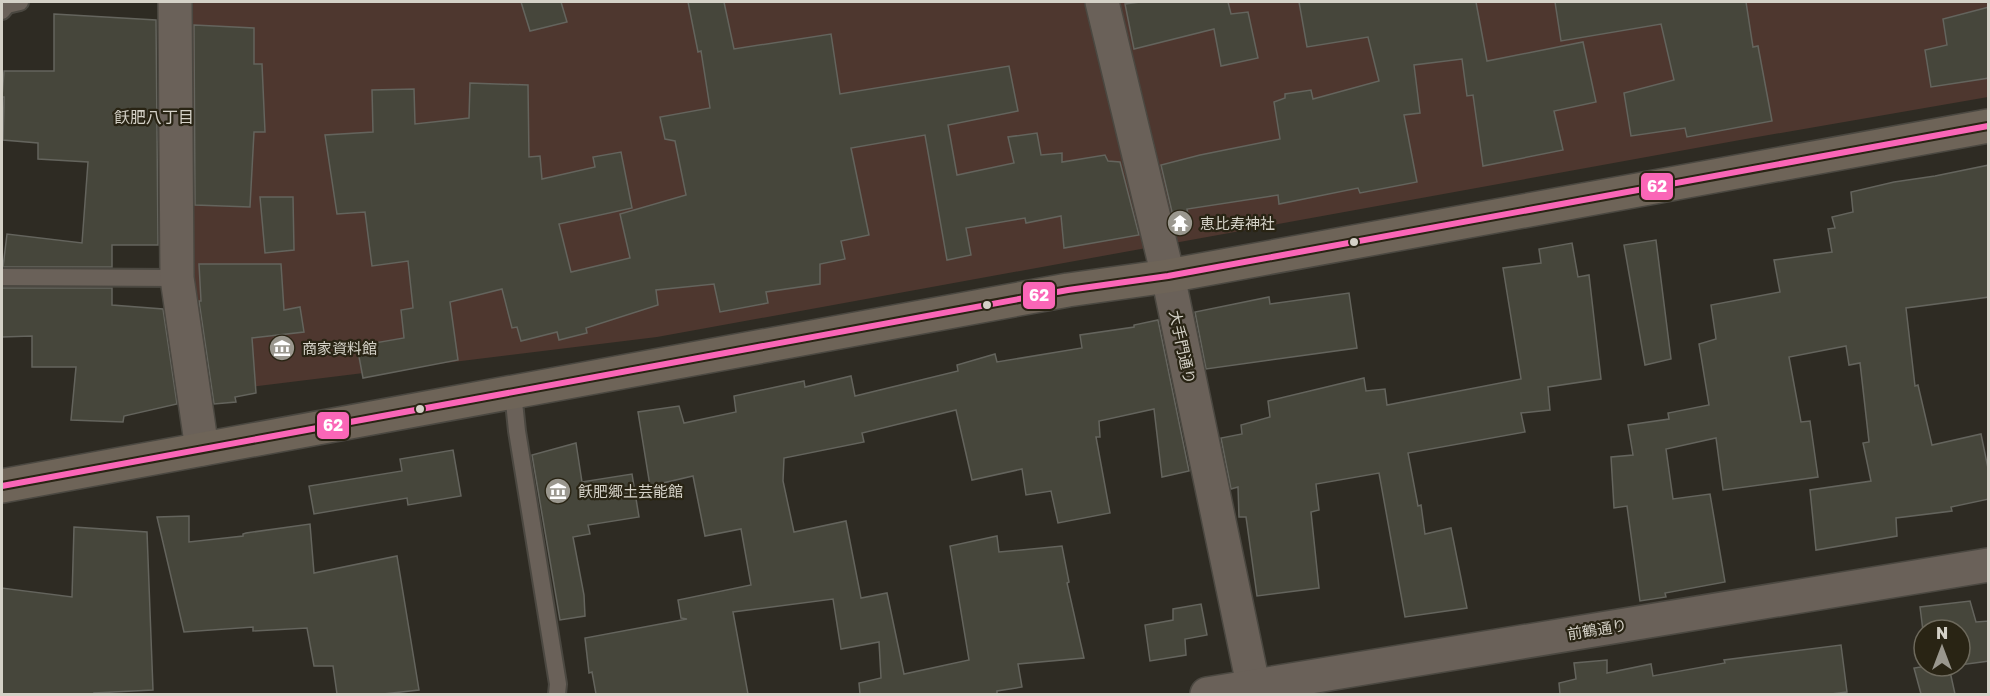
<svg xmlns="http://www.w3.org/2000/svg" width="1990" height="696" viewBox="0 0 1990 696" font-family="'Golos Text','Noto Sans JP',sans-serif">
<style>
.green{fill:#4e372f}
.building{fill:#46463b;stroke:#64645d;stroke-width:1.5}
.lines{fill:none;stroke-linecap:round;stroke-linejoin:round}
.service-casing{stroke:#4b4841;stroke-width:20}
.minor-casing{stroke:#4b4841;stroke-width:36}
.trunk-casing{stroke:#4b4841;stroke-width:36}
.service{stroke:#6a6159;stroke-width:16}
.minor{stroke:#6a6159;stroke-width:33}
.trunk{stroke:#6e6458;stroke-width:33}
.bus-1-casing{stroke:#292414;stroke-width:10}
.bus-1{stroke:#fa66b7;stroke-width:6}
.bus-dot{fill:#d4d1c7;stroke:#292414;stroke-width:2}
.labels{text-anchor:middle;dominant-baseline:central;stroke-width:4.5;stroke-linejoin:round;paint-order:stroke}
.poi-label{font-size:15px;fill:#d4d1c7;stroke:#292414;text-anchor:start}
.street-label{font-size:15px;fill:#d4d1c7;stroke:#292414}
.neighbourhood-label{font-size:16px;fill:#d4d1c7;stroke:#292414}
.line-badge{stroke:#292414;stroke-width:2}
.badge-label{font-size:16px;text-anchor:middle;font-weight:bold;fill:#fff}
</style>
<rect width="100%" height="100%" fill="#2e2b23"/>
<!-- green -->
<polygon class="green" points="172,2 1988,2 1988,97 1740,140 657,337 217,391 176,242"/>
<!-- building -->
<g class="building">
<polygon points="521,2 561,2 567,22 530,31"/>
<polygon points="688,2 724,2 734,49 831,34 840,94 1009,66 1018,111 948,125 957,175 1014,163 1008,137 1037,133 1041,155 1062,153 1062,162 1105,155 1108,161 1120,162 1139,235 1064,248 1061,216 1026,223 1025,218 966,228 971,255 947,260 925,135 851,148 869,235 841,241 845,259 820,264 820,284 766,292 768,303 720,312 714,284 656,290 658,305 586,328 587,333 559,340 557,332 521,341 517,327 512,328 502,289 450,302 458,360 363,378 357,346 404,338 401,310 413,308 408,261 372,266 365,212 337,214 325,135 373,132 372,90 414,89 415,124 469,118 470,83 528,85 529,157 540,156 542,179 595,167 593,157 621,152 632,208 559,224 571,272 630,258 620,214 686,195 675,141 665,139 660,117 710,108 701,51 698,52"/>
<polygon points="1140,2 1228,2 1231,14 1248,12 1258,58 1221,66 1214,29 1134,49 1125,4"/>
<polygon points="1299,2 1476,2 1487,61 1583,42 1596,102 1554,111 1563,150 1483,166 1473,95 1467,96 1462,59 1414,65 1420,113 1404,115 1417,182 1360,193 1358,188 1279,204 1278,195 1187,209 1190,226 1176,229 1161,165 1200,155 1280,139 1274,102 1285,98 1285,94 1311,90 1313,99 1379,81 1368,37 1307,47"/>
<polygon points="1555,2 1746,2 1753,47 1758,46 1772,121 1687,137 1685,128 1631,136 1624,93 1674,80 1661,24 1561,41"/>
<polygon points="1989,7 1989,78 1931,87 1925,50 1947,45 1943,19"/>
<polygon points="54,14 156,20 158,245 112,245 112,267 3,267 7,234 82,243 88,162 38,159 38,143 3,140 4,97 2,97 4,71 54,71"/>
<polygon points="194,25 254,28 254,64 262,64 265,132 254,132 250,207 195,205"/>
<polygon points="1989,165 1989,297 1906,308 1915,386 1918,385 1932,445 1981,434 1989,473 1989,499 1951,507 1952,511 1896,518 1897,536 1816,550 1810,490 1871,481 1863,443 1869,442 1860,363 1849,365 1846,346 1789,357 1801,422 1810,421 1818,477 1723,490 1716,438 1666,449 1673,499 1710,494 1725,582 1665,593 1666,597 1640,601 1627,506 1614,508 1611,457 1633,455 1628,425 1669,419 1668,413 1709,405 1699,344 1716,339 1711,305 1780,292 1774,260 1832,252 1828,229 1835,228 1832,217 1853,212 1851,192 1894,182 1935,176"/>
<polygon points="260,197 293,197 294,250 265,253"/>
<polygon points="1656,240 1671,359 1645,365 1624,245"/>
<polygon points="1572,243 1578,277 1589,275 1601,379 1548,387 1550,410 1521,413 1525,432 1408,453 1418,506 1421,505 1425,534 1451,528 1467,608 1405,617 1379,473 1316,484 1319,510 1311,512 1319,588 1257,596 1246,517 1239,517 1238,487 1231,489 1221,438 1242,434 1241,425 1270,417 1268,401 1364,378 1366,391 1385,389 1387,405 1521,379 1503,268 1541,263 1539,249"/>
<polygon points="199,264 281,264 284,310 300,307 304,332 252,338 256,393 235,397 236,402 214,404 199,301 201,301"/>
<polygon points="2,288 112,288 112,305 163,309 177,404 124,416 123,422 71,420 76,367 32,367 32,336 2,337"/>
<polygon points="1349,293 1357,348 1206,369 1195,312 1269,297 1270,304"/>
<polygon points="1158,320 1189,471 1162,477 1154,409 1099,421 1100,437 1096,437 1110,513 1058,523 1051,491 1026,495 1022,469 972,480 956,410 862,433 864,442 784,458 783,481 794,532 846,521 861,598 887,593 904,674 969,660 950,546 997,536 999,552 1062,546 1069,582 1067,583 1084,658 1018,664 1022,687 997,691 997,694 860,694 859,683 881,678 879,642 841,649 833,599 733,612 748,694 596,694 592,672 589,673 585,638 687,619 681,618 678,600 751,585 741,529 705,536 693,476 650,486 638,412 679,406 684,423 736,412 734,396 804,381 805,387 851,376 855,396 958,371 957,365 995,354 997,362 1082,348 1080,335 1134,327 1134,325"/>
<polygon points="576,443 582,482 632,474 639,517 588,525 590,534 573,537 584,595 585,616 560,620 532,455"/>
<polygon points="453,450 461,496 408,505 407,498 314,514 309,486 402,471 400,459"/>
<polygon points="189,516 189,542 243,536 243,534 246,533 310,524 314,573 397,556 419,690 383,694 337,694 333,666 314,666 307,628 253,631 253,627 184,632 157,517"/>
<polygon points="74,527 147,532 153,690 94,693 94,694 2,694 2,588 72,597"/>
<polygon points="1970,601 1976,622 1989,621 1989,661 1960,665 1960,630 1924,630 1924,639 1920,607"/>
<polygon points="1201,604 1207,635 1185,639 1186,655 1150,661 1145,625 1173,620 1173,609"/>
<polygon points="1841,645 1847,692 1831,694 1560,694 1559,683 1576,679 1574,663 1607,660 1607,673 1651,664 1653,676 1725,663 1724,660"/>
<polygon points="1927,666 1956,666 1949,667 1955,694 1921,694 1914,668"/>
</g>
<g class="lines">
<!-- service casing -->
<g class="service-casing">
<g id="service">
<polyline points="2,11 7,5 20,2"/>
<polyline points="2,277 177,278"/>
<polyline points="513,392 517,431 558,684 557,694"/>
</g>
</g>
<!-- minor casing -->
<g class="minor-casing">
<g id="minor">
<polyline points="175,2 177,278 202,449"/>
<polyline points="1102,2 1168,276 1255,694"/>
<polyline points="1207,694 1988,565"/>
</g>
</g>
<!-- trunk casing -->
<g class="trunk-casing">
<polyline id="trunk" points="2,486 1068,290 1168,276 1988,126"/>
</g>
<!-- service -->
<use href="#service" class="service"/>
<!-- minor -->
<use href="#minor" class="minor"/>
<!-- trunk -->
<use href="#trunk" class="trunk"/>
<!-- bus-1 casing -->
<g class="bus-1-casing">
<polyline id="bus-1" points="2,486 1068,290 1168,276 1988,126"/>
</g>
<!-- bus-1 -->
<use href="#bus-1" class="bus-1"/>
</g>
<!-- icons -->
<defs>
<g id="temple-disc" transform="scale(1.35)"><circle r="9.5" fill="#9a978e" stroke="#292414"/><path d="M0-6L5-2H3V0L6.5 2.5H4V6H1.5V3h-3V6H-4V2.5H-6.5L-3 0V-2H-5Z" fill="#fff"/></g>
<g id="museum-disc" transform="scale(1.35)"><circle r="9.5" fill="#9a978e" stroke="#292414"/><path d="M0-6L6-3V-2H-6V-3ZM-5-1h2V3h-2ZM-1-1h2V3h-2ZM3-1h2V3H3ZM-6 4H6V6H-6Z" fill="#fff"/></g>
</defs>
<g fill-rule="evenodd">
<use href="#temple-disc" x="1180" y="223"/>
<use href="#museum-disc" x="282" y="348"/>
<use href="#museum-disc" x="558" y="491"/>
</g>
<!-- markers -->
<g class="bus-dot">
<circle cx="1354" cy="242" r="5"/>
<circle cx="987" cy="305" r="5"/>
<circle cx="420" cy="409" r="5"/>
</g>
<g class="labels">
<!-- poi labels -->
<g class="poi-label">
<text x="1200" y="223">恵比寿神社</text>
<text x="302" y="348">商家資料館</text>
<text x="578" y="491">飫肥郷土芸能館</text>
</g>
<!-- street labels -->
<g class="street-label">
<text transform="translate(1183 347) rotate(78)">大手門通り</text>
<text transform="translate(1597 629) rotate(-9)">前鶴通り</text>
</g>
<!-- neighbourhood labels -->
<g class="neighbourhood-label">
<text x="154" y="117">飫肥八丁目</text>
</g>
</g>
<g class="line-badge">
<rect x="1640" y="172" width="34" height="29" rx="6" fill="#fa66b7"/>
<rect x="1022" y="281" width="34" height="29" rx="6" fill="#fa66b7"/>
<rect x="316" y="411" width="34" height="29" rx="6" fill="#fa66b7"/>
</g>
<g class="badge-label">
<text x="1657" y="192">62</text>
<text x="1039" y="301">62</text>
<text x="333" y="431">62</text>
</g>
<!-- border -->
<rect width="1990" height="696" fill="none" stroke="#d4d1c7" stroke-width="6"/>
<!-- north arrow -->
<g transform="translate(1942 648)"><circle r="28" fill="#292414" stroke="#6d695c" stroke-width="1.5"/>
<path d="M0-4.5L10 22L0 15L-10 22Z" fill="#9a978e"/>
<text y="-9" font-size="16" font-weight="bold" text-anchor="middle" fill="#d4d1c7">N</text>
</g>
</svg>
